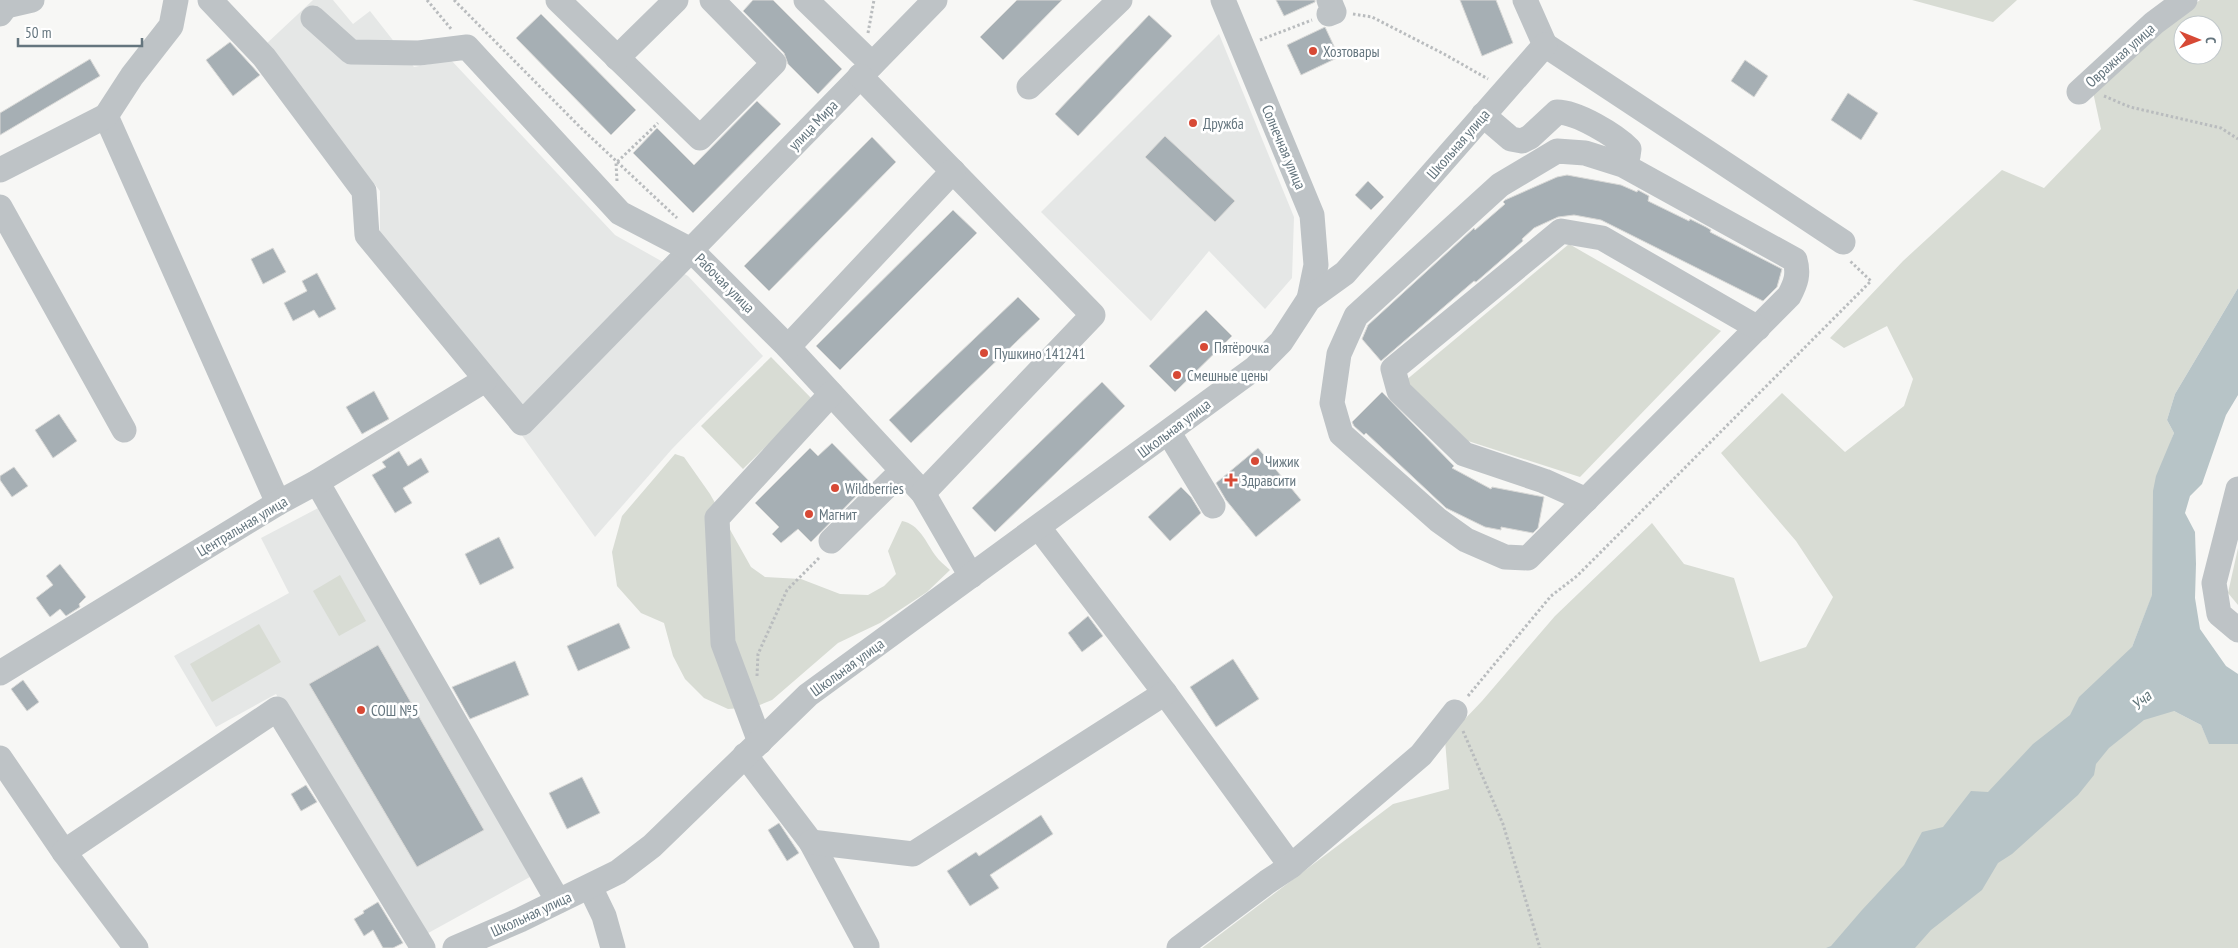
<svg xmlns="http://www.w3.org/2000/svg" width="2238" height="948" viewBox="0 0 2238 948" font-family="'PT Sans Narrow',sans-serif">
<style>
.built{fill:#e5e7e6}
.green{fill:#d8dcd4;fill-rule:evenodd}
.water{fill:#b7c4c7}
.building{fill:#a6afb4;stroke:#d9d9d7}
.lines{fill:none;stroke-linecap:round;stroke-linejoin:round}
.path{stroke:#b9bcbe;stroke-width:3;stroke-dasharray:2.5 2.5;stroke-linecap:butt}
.minor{stroke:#bec3c6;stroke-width:25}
.poi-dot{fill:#d74935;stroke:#fff;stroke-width:2}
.labels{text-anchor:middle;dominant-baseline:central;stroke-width:5;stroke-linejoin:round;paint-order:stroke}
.poi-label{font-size:15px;fill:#64757e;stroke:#fff;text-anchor:start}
.street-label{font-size:15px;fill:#64757e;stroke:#fff}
.water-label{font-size:16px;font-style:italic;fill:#5f7478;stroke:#fff}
</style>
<rect width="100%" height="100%" fill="#f7f7f5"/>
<!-- built -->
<g class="built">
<polygon points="313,0 333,0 353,24 370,11 414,67 451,60 615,235 688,276 763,356 672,449 595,537 380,238 380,191 264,46"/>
<polygon points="1219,34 1294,217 1292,278 1265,309 1209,251 1151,321 1041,212"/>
<polygon points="322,506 530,877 421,937 276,694 216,727 174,656 289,593 261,538"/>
</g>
<!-- green -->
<g class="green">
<polygon points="1912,0 2017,0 1993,22"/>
<path d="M2200 0H2238V288L2175 394 2167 420 2174 433 2163 463 2153 560 2152 596 2132 647 2174 711 2201 725 2209 743 2238 744V948H1202L1393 804 1449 789 1445 740 1482 701 1555 616 1652 523 1684 564 1734 578 1760 662 1806 647 1833 597 1796 541 1721 453 1782 393 1845 452 1904 406 1913 379 1887 326 1844 348 1830 338 1903 261 2002 170 2044 188 2101 129 2093 92 2167 25ZM2183 25H2213V55H2183Z"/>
<polygon points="1569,244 1721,331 1580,477 1468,441 1405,381"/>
<polygon points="771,357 813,400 743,469 701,426"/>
<path d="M675 454 684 457 710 494 751 567 765 577 801 579 840 594 868 595 884 586 896 574 888 551 902 521C919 524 926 542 935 555 939 561 945 565 950 570L927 592 880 623 838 643 772 700 755 707 728 709 704 698 685 679 673 656 664 623 641 613 617 586 612 552 622 516Z"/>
<polygon points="2238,548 2238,605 2228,593"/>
<polygon points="340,575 366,621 339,636 313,591"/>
<polygon points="259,624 281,662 212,702 190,664"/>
</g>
<!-- water -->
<polygon class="water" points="2238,288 2238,395 2226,415 2202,484 2190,496 2185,513 2195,532 2196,564 2195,598 2200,629 2226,666 2238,674 2238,744 2209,744 2201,725 2174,711 2144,720 2109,748 2096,764 2094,775 2078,795 2012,854 1998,863 1982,890 1931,930 1915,948 1826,948 1831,946 1862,910 1904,865 1922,832 1943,827 1971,791 1988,792 2033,744 2070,715 2079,697 2132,647 2152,595 2153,491 2156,476 2174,433 2167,420 2175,394"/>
<!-- building -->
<g class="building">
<polygon points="753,0 773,0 842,69 818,94 788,64 784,53 743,11"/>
<polygon points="1017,0 1062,0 1003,60 980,37"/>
<polygon points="1276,0 1315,0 1315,2 1284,16"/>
<polygon points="1460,0 1496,0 1513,43 1482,56"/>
<polygon points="541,14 636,110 611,135 516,38"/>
<polygon points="1149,15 1172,36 1078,136 1055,114"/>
<polygon points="1325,27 1339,57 1301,75 1287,45"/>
<polygon points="230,42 260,75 233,96 206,60"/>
<polygon points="90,59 100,76 0,135 0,113"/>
<polygon points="1745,60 1768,76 1754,97 1731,81"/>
<polygon points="1848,93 1878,113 1861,140 1831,120"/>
<polygon points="757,101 781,124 693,213 633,153 657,128 694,165"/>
<polygon points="1165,136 1235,201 1215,222 1145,157"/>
<polygon points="872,137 896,162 769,291 744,266"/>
<polygon points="1567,175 1621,185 1637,192 1638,190 1649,196 1648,201 1689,221 1690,219 1706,227 1711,230 1710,232 1782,269 1777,287 1763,301 1601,220 1574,215 1558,217 1534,228 1522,239 1523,241 1499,262 1476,282 1474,281 1381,361 1362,339 1368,325 1474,228 1475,230 1505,204 1503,202 1505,200 1557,177"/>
<polygon points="1368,181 1384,197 1371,210 1355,195"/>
<polygon points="953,210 977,233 840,370 816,346"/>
<polygon points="273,248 286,272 263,284 251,259"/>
<polygon points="317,273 336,309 319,318 314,310 293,321 284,303 307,291 302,281"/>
<polygon points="1018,297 1040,319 911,443 889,420"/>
<polygon points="1206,310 1232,336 1175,392 1149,366"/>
<polygon points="1102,382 1125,406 995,532 972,508"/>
<polygon points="374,391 389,419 362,434 346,407"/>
<polygon points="1382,392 1454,466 1452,468 1491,489 1492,487 1544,497 1538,528 1533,533 1501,527 1501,530 1485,527 1446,508 1366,433 1364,435 1354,426 1352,422"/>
<polygon points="59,414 77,441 53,458 35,430"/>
<polygon points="832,443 870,482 811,542 798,529 781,543 772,534 779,527 755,503 810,448 818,456"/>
<polygon points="1258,448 1301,500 1256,537 1226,500 1216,483"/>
<polygon points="399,451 408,466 421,458 429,472 403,488 412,503 395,513 372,475 386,467 382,462"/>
<polygon points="14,467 28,486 12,497 0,480 0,476"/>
<polygon points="1181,487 1191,497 1201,513 1170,541 1148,517"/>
<polygon points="499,537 514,568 480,585 465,554"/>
<polygon points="60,564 86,597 79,604 80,607 66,616 60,609 50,617 36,598 53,585 46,576"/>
<polygon points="1088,616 1103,636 1082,652 1068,633"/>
<polygon points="619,623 630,648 578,671 567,646"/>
<polygon points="378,645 484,830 417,867 309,684"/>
<polygon points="1233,659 1259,699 1216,727 1190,687"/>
<polygon points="515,661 529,695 470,719 452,687"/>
<polygon points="23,680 39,702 27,711 11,689"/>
<polygon points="582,777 600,813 567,829 549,793"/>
<polygon points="306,785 317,802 301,811 291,794"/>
<polygon points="1041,815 1053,834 990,875 999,888 970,906 947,871 976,852 979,856"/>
<polygon points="779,823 799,853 787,861 768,830"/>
<polygon points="378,902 403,943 393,948 383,948 373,930 364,936 354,919 364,913 363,911"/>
</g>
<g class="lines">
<!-- path -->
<g class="path">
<polyline points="427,0 452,30"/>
<polyline points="454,0 581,128 677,218"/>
<polyline points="1353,14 1372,17 1444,54 1488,79"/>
<polyline points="868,33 874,0"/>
<polyline points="1260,40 1312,20"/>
<polyline points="2104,96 2130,107 2221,128 2238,139"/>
<polyline points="617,181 616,163 658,123"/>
<polyline points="757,676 758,654 787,590 820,557"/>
<polyline points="1468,696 1551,596 1577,576 1871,281 1850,261"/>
<polyline points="1463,731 1503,824 1540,948"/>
</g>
<!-- minor -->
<g class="minor">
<polyline points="210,0 264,57 364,191 367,235 522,423 935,0"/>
<polyline points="558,0 700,138 774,63 712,0"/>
<polyline points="806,0 872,64"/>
<polyline points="1223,0 1312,215 1316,265 1309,299"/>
<polyline points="1525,0 1545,45"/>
<polyline points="0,14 6,6 32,0"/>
<polyline points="1329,14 1334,12 1329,0"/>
<polyline points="313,18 351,52 419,53 467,47 620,213 691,250 788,347 923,493 971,576"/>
<polyline points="1545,45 1843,242"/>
<polyline points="617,58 676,0"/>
<polyline points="860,76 1093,315 923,493"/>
<polyline points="1029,87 1120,0"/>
<polyline points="2079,92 2154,23 2185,0"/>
<path d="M1483 115 1511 139 1522 141 1530 137 1557 112C1577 112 1615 135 1629 149L1628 156 1623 165 1795 260C1799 274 1796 283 1789 296L1528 558 1505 557 1466 540 1438 520 1341 434 1332 403 1339 354 1356 316 1500 185 1557 151 1585 153 1623 165"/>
<polyline points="106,116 278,503"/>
<polyline points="0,170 106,116 132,76 171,26 176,0"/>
<polyline points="0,207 124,430"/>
<polyline points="788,347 953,171"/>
<polyline points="1169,433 1213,506"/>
<polyline points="317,482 558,901"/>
<polyline points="2238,489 2214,583 2219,614 2238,630"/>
<polyline points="1586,500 1544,481 1464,454 1399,391 1393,369 1561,231 1602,238 1758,328"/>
<polyline points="1039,528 1165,693 1291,866"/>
<polyline points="831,541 902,471"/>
<polyline points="0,673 278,503 317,482 485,380"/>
<polyline points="760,742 723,643 717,518 831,394"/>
<polyline points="745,755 811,842 867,946"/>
<polyline points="0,758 64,852 136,948"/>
<polyline points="811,842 913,854 1165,693"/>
<polyline points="64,852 277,709 423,948"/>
<polyline points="590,887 604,916 613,948"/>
<polyline points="455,948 520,920 618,872 652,846 808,695 1255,368 1281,342 1309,299 1345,273 1545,45"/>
<polyline points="1179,948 1267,882 1291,866 1421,755 1455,712"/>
</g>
</g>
<!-- markers -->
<g class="poi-dot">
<circle cx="1313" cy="51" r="5"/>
<circle cx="1193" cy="123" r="5"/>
<circle cx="1204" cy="347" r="5"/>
<circle cx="984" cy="353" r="5"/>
<circle cx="1177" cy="375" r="5"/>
<circle cx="1255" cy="461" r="5"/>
<path d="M1228.5 472.5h5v5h5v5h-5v5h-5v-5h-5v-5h5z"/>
<circle cx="835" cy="488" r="5"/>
<circle cx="809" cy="514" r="5"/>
<circle cx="361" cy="710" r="5"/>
</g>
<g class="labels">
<!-- poi labels -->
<g class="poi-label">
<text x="1323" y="51">Хозтовары</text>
<text x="1203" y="123">Дружба</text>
<text x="1214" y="347">Пятёрочка</text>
<text x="994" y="353">Пушкино 141241</text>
<text x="1187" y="375">Смешные цены</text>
<text x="1265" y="461">Чижик</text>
<text x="1241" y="480">Здравсити</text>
<text x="845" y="488">Wildberries</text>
<text x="819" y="514">Магнит</text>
<text x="371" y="710">СОШ №5</text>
</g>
<!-- street labels -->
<g class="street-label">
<text transform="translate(2120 55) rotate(-42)">Овражная улица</text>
<text transform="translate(813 125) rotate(-46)">улица Мира</text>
<text transform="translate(1458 144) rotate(-49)">Школьная улица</text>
<text transform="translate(1284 147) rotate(67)">Солнечная улица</text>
<text transform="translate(725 283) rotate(45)">Рабочая улица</text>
<text transform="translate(1174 428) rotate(-37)">Школьная улица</text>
<text transform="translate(242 526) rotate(-31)">Центральная улица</text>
<text transform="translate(847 667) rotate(-36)">Школьная улица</text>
<text transform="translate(531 914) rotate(-25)">Школьная улица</text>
</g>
<!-- water labels -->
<g class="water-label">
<text transform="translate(2141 700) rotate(-42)">Уча</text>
</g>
</g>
<!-- north arrow -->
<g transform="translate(2198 40) rotate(91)"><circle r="24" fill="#ffffff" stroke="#c1c8cb"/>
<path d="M0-4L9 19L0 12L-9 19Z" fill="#d74935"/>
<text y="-8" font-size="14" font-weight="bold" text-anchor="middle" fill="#64757e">С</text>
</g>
<!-- scale -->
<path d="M18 38v8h124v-8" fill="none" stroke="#64757e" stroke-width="2.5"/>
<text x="25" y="38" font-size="15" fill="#64757e" stroke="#ffffff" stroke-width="4" paint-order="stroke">50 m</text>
</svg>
